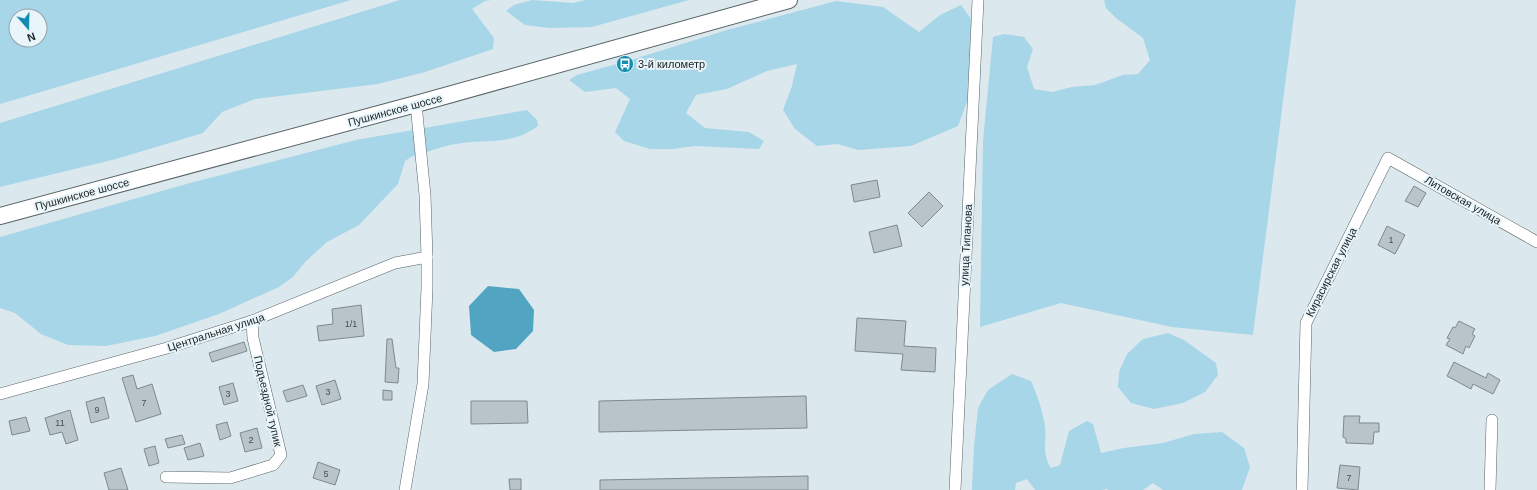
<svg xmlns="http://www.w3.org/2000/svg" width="1537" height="490" viewBox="0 0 1537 490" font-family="Arial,sans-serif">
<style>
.green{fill:#a7d6e9;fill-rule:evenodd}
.water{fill:#51a5c3}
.building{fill:#b8c4c9;stroke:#7d898d}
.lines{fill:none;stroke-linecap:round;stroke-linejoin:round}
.minor-casing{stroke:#596468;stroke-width:12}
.secondary-casing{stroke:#596468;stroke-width:18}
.minor{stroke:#fff;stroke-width:11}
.secondary{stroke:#fff;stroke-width:16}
.labels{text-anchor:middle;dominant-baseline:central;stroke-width:4;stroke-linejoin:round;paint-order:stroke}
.number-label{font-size:9px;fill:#474e50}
.poi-label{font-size:11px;fill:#212628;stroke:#e8f5fa;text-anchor:start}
.street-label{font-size:11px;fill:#212628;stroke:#e8f5fa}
</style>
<rect width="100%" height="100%" fill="#dbe8ed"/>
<!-- green -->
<g class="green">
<path d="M0 0H351L0 104ZM16 16H40V40H16Z"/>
<polygon points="400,0 491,0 485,1 472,9 494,38 493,49 425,72 378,84 255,99 222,112 203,133 116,159 0,187 0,123"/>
<polygon points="532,0 573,3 585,0 689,0 592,27 550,28 525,25 506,11 514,5"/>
<polygon points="1104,0 1296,0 1253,335 1172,327 1061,303 980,327 983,141 993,37 1004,34 1024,37 1033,49 1027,67 1034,89 1052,92 1072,87 1095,85 1123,75 1138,74 1150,60 1143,38 1116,18 1106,8"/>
<polygon points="836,1 883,7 919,32 940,15 961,5 976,26 968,99 958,126 911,146 858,150 838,144 817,146 795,129 783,110 792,86 797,64 767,71 727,89 696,95 686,113 705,128 749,132 764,141 759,149 695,146 673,149 650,149 624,141 615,132 630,99 616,88 585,92 569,80 577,75 631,60 727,30"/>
<path d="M527 110 537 120 538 126C512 145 490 139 462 143 445 145 427 152 411 157L405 161 398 184 359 225 327 242 306 261 293 277 279 287 219 314 155 336 106 346 68 345 41 334 15 313 0 308V237L190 183 356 140Z"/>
<polygon points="1168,333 1184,340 1216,363 1218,375 1205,392 1183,403 1154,409 1131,403 1118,387 1119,372 1127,354 1143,339"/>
<path d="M1012 374 1031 381C1038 397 1042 409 1045 426 1047 443 1041 452 1051 468L1060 465 1069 431 1087 421 1093 424 1101 453 1124 448 1163 443 1194 434 1222 432 1244 448 1250 467 1242 490H1163L1153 483 1143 490H1109L1106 489 1103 490H1035L1027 479 1016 483 1015 490H972L974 447 978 408 988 390Z"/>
</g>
<!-- water -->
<polygon class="water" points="488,286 519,289 534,310 533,331 516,349 494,352 471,335 469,306"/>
<!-- building -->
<g class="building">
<polygon points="877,180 880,197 854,202 851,185"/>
<polygon points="1414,186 1426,193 1418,207 1405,201"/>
<polygon points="929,192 943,206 922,227 908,213"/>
<polygon points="897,225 902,246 874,253 869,232"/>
<polygon points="1387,226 1405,235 1395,254 1378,245"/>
<polygon points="361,305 364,336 319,341 317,326 333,324 332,309"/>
<polygon points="857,318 906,321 904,346 936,348 935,372 901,370 903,354 855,351"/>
<polygon points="1459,321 1475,329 1472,334 1475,336 1469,348 1466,346 1463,354 1446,345 1450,339 1447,338 1453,327 1455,328"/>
<polygon points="387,339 392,339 396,368 399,368 398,383 385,382"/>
<polygon points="244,342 247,351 212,362 209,353"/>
<polygon points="1454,362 1486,378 1488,373 1500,380 1493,394 1473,384 1471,389 1447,376"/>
<polygon points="133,375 137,389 152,384 161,414 136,422 122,378"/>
<polygon points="335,380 341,399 322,405 316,386"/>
<polygon points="233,383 238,401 224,405 219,387"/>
<polygon points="303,385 307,396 287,402 283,391"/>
<polygon points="383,390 392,391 392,400 383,400"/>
<polygon points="806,396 807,428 599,432 599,401"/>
<polygon points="104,397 109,418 91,423 86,402"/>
<polygon points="471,401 527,401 528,423 471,424"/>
<polygon points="70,410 78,440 66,444 62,432 50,435 45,418"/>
<polygon points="1344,416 1360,416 1359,423 1379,423 1379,432 1374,432 1373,444 1346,443 1346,439 1343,437"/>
<polygon points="26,417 30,431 12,435 9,421"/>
<polygon points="227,422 231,436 220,440 216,425"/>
<polygon points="257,428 262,448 245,452 240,433"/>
<polygon points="182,435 185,444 168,448 165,439"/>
<polygon points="200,443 204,456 188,460 184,448"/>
<polygon points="155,446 159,463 149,466 144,449"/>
<polygon points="318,462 340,470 335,485 313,478"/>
<polygon points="1340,465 1360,467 1358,490 1337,488"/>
<polygon points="121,468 128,490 109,490 104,473"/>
<polygon points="808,476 808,490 600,490 600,480"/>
<polygon points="509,479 521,479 521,490 510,490"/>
</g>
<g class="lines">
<!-- minor casing -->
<g class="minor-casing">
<g id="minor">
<polyline points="0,394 167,348 252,321 395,263 427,257"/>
<polyline points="166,477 230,478 273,465 281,455 253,338 252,321"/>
<polyline points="405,490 423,384 427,288 427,257 425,195 416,104"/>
<polyline points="955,490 978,0"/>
<polyline points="1302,490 1306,323 1388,158 1537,242"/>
<polyline points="1490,490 1492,420"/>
</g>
</g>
<!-- secondary casing -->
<g class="secondary-casing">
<polyline id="secondary" points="0,216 416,104 789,0"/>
</g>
<!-- minor -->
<use href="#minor" class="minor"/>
<!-- secondary -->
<use href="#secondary" class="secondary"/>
</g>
<!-- icons -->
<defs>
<g id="bus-disc" transform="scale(0.9)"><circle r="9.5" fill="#138caf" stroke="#e8f5fa"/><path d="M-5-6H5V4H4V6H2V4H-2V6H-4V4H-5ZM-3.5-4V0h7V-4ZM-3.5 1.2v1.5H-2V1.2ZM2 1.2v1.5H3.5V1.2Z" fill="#fff"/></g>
</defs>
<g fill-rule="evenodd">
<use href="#bus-disc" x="625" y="64"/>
</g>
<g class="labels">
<!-- number labels -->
<g class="number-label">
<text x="1391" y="240">1</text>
<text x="351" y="324">1/1</text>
<text x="328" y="392">3</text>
<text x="228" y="394">3</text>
<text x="144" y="403">7</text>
<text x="97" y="410">9</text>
<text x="60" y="423">11</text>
<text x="251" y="440">2</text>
<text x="326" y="474">5</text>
<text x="1349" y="478">7</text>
</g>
<!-- poi labels -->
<g class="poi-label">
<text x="638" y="64">3-й километр</text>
</g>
<!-- street labels -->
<g class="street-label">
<text transform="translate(395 110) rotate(-15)">Пушкинское шоссе</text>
<text transform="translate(82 194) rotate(-15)">Пушкинское шоссе</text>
<text transform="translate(1463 200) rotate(30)">Литовская улица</text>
<text transform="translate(966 245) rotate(-87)">улица Типанова</text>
<text transform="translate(1331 272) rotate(-63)">Кирасирская улица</text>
<text transform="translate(216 332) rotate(-18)">Центральная улица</text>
<text transform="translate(268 401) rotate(77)">Подъездной тупик</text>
</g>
</g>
<!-- north arrow -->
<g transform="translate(28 28) rotate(160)"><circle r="19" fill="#e8f5fa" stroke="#98a2a6"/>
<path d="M0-3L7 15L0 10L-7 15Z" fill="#138caf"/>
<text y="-6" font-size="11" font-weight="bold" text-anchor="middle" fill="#212628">N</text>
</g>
</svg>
